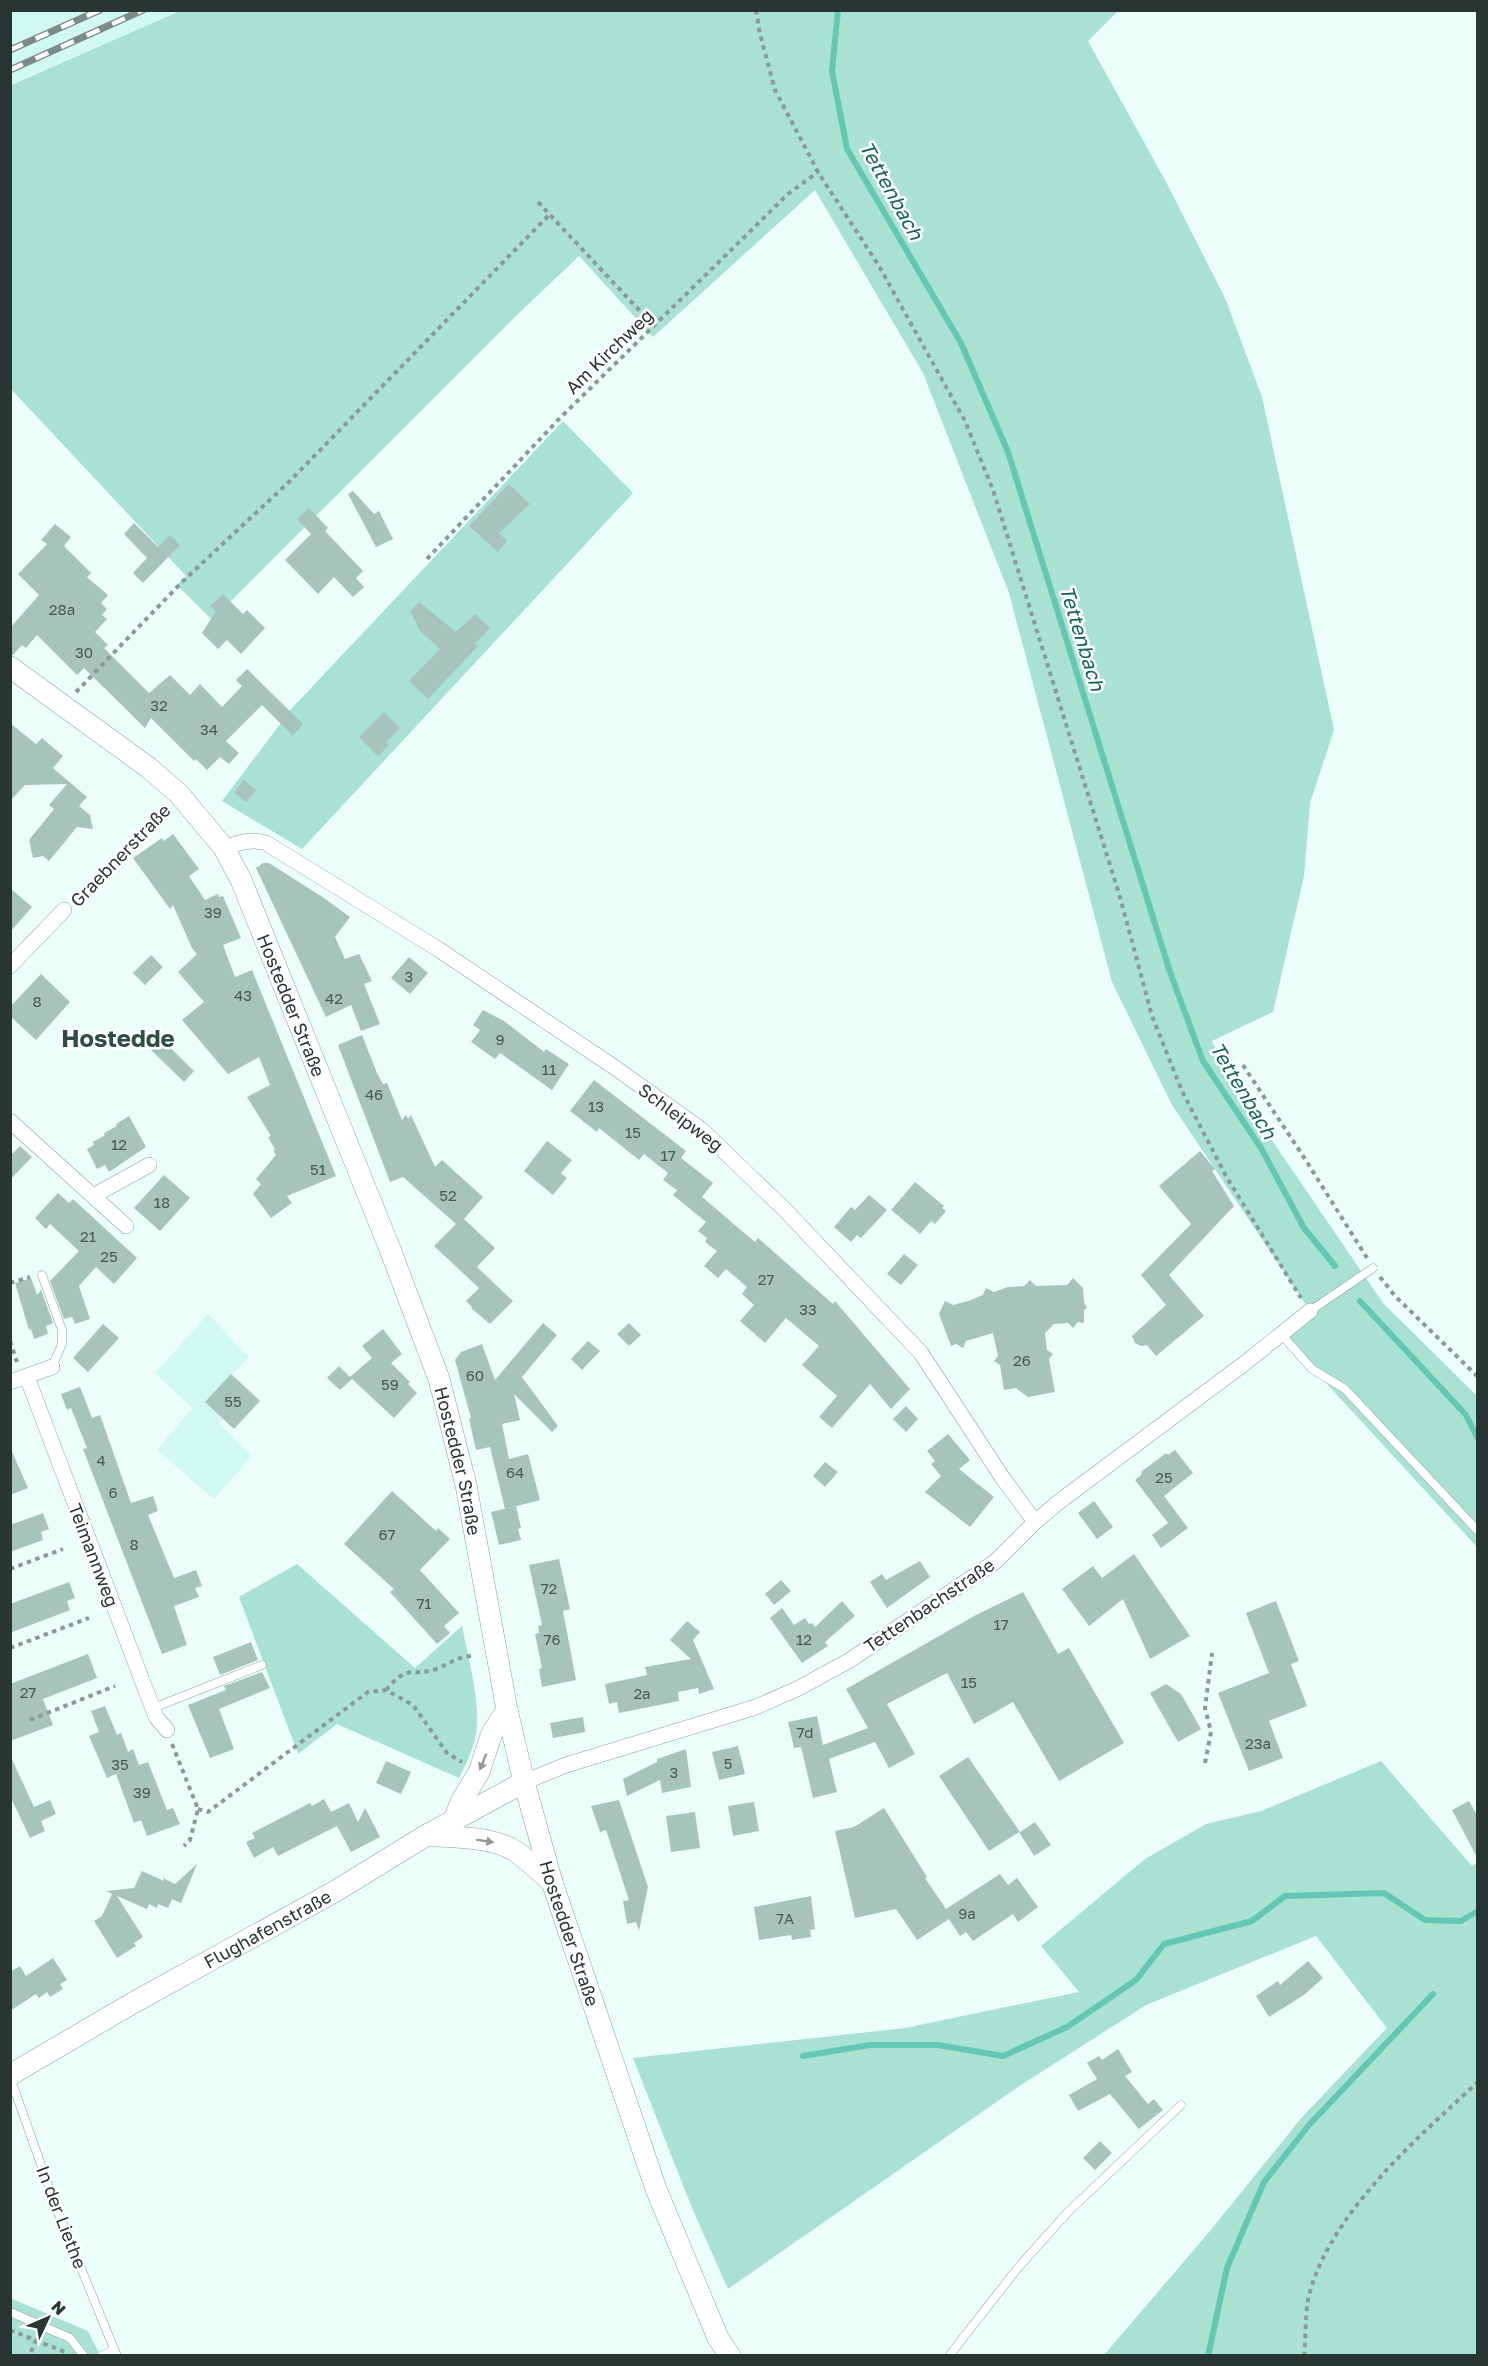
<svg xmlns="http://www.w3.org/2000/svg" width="1488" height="2366" viewBox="0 0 1488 2366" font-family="'Golos Text',sans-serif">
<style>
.built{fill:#d1f9ef}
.green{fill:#a9e1d3}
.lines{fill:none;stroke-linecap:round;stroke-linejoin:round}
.stream{stroke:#63c7b2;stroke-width:6}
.building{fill:#a6c4bc}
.lane-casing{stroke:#86a39b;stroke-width:9}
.street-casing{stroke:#86a39b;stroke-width:16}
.secondary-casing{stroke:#86a39b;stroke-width:22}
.path{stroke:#8b9a96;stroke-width:4;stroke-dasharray:4.5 4.5;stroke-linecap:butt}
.lane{stroke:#fff;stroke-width:8}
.street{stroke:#fff;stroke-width:15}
.secondary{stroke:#fff;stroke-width:21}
.rail-casing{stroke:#7d8b88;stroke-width:7}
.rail{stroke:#fff;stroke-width:4.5;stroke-dasharray:14;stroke-linecap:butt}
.oneway{fill:#949a98}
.labels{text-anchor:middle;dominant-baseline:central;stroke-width:5;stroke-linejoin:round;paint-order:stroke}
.number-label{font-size:15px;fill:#485954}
.street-label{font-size:18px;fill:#293532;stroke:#fff}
.water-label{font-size:20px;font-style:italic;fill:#146558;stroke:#fff}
.district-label{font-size:24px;font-weight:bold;fill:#314c46;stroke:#fff}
</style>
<rect width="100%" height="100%" fill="#ecfef9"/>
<!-- built -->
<g class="built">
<polygon points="11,10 180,10 180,11 11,84"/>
<polygon points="208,1314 249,1357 232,1374 260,1401 234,1429 223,1419 219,1423 252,1456 214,1499 157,1450 192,1408 155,1373"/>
</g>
<!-- green -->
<g class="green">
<polygon points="180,11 1118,11 1088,41 1165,180 1225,298 1262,397 1334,730 1310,803 1304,876 1273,1012 1212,1041 1228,1076 1383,1303 1477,1396 1477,1547 1281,1334 1310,1311 1172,1105 1112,982 1009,593 923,373 815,190 653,337 579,256 516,316 212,620 177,585 186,576 11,389 11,85"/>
<polygon points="563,421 633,493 302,849 222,801 293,707"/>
<path d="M297 1564 415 1668 462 1626C468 1657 481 1704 476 1734 473 1750 466 1764 459 1778L337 1724 298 1754 239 1597Z"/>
<polygon points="1381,1761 1472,1866 1477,1862 1477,2355 1104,2355 1210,2231 1303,2116 1387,2028 1316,1936 1146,2005 1015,2089 728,2289 692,2208 633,2058 905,2028 1079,1992 1041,1946 1145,1859 1206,1824 1261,1811"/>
<polygon points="10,2298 88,2331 100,2355 11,2355"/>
</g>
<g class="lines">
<!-- stream -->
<g class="stream">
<polyline points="838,10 832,71 847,149 961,343 1008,452 1170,972 1203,1061 1261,1148 1304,1228 1335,1266"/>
<polyline points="1360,1301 1466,1415 1478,1439"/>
<polyline points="803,2056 870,2045 938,2045 1003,2056 1067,2027 1136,1980 1164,1944 1252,1921 1285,1896 1384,1893 1425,1920 1461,1921 1478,1911"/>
<polyline points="1208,2356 1227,2268 1264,2182 1309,2125 1433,1994"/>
</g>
</g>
<!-- building -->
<g class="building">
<polygon points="509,484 530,504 499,533 507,541 498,552 469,526"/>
<polygon points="353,491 374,514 379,511 393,539 376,547 348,494"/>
<polygon points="309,508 328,528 325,531 363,571 356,578 364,587 353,597 334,577 318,594 285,560 311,534 297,519"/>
<polygon points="134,523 158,547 170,535 180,545 143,583 133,573 147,558 124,534"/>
<polygon points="55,524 71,537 64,546 91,573 87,577 108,595 101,603 107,609 102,615 107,619 95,632 108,645 104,648 149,693 170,675 190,695 200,684 222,707 242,686 236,680 247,669 303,724 293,736 262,705 226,741 239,753 229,764 220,757 207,770 196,759 194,761 151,718 145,728 84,668 77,675 37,635 26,648 22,645 13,655 10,654 10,628 39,595 18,574 47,544 41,540"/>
<polygon points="223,594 243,614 247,610 265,628 241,654 227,640 218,649 202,633 216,611 210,606"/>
<polygon points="419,602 456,632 475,614 490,628 475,644 478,646 428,699 409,681 440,649 420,631 410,611"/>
<polygon points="384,712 400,728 386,742 389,745 378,756 359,737"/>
<polygon points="10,723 36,744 42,738 63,756 53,768 87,797 79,806 90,815 93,829 77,827 49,861 43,856 33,858 29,840 54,809 49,805 67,784 25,785 10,801"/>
<polygon points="244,780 256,790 246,802 234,792"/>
<polygon points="173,834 199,869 189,876 205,900 218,894 219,897 223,896 241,938 223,945 235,977 252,970 336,1176 287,1196 292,1203 271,1218 253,1194 261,1184 256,1179 276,1155 273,1150 275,1149 268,1137 271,1136 247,1097 270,1085 259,1057 228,1074 182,1020 204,1002 178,972 197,954 192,948 173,905 170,909 133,858 162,838 164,841"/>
<polygon points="263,863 269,863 324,898 350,917 335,937 345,959 359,954 372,981 364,984 380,1024 361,1031 351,1005 326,1017 256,868"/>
<polygon points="10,888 32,907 10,932"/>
<polygon points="151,955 163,967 145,985 133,973"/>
<polygon points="409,957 428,973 410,994 391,978"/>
<polygon points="41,974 70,1002 36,1040 10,1016 10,1007"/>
<polygon points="483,1010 504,1021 544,1052 546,1049 569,1064 552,1090 500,1053 495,1059 471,1042 480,1030 473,1025"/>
<polygon points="155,1033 194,1071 184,1082 145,1044"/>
<polygon points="362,1035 377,1073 383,1084 387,1083 402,1120 406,1115 408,1119 411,1115 435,1167 442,1160 483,1197 464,1219 495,1248 477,1267 513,1301 490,1324 471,1308 472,1307 466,1301 479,1288 434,1246 456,1224 403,1177 390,1182 338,1045"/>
<polygon points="594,1080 686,1151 681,1158 713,1183 702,1197 755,1242 758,1238 833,1304 835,1301 910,1389 891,1409 870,1384 832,1428 819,1417 837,1396 802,1365 819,1346 786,1318 765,1343 740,1321 754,1305 742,1294 747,1287 726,1269 718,1278 704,1266 717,1251 705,1242 707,1238 698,1231 706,1222 673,1195 677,1190 663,1180 668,1173 644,1154 639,1160 599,1128 597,1132 570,1111"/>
<polygon points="129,1116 146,1147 109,1172 105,1165 97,1169 87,1149 94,1145 93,1142 105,1135 104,1133 117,1126 116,1124"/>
<polygon points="547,1141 572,1160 561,1173 567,1178 553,1195 524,1171"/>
<polygon points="20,1146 32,1157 10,1180 10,1156"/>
<polygon points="1200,1151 1215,1169 1212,1171 1234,1206 1169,1275 1204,1316 1156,1356 1147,1345 1141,1346 1135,1343 1132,1336 1166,1305 1141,1275 1191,1224 1159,1186"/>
<polygon points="164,1175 190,1198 160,1231 134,1208"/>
<polygon points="915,1182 944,1206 942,1208 946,1211 935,1224 931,1221 920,1234 891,1210"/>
<polygon points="58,1193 69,1203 73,1199 137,1258 114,1284 96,1267 79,1286 90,1319 75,1324 72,1317 64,1319 50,1281 79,1251 50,1224 46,1229 35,1218"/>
<polygon points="869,1195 887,1210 861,1238 857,1235 851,1242 834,1227 851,1207 855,1210"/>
<polygon points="904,1254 918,1265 901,1285 887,1274"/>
<polygon points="31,1278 37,1295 41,1290 53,1323 46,1326 48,1334 34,1339 31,1329 29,1330 15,1283"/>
<polygon points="1073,1278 1083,1288 1084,1302 1087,1308 1084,1310 1084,1323 1078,1322 1073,1328 1068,1323 1054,1324 1045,1333 1047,1350 1053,1354 1049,1359 1055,1392 1028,1397 1016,1388 1004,1390 1000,1365 994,1361 998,1356 993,1333 966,1341 963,1348 956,1344 951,1346 939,1314 945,1301 953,1305 968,1301 983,1295 986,1288 994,1292 1008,1287 1024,1286 1030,1280 1036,1286 1067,1285"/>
<polygon points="543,1323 557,1335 522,1377 558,1426 552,1432 514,1394 520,1420 502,1424 509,1459 528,1454 540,1500 505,1509 490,1447 476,1450 469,1419 471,1418 455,1360 461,1352 482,1344 495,1380"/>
<polygon points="629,1323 641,1335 629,1346 617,1334"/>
<polygon points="103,1324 119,1338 88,1372 73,1358"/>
<polygon points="383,1329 402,1354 391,1363 410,1382 408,1384 417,1393 394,1418 352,1379 340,1390 327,1378 339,1366 350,1377 372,1358 362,1346"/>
<polygon points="588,1341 600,1351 582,1370 571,1359"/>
<polygon points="231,1374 260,1401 234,1429 205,1402"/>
<polygon points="80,1387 92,1418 100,1415 131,1503 153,1496 158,1511 148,1515 174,1578 196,1570 202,1586 195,1588 199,1597 174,1606 187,1645 162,1654 83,1449 87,1448 71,1408 67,1410 61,1394"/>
<polygon points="906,1406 918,1419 906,1432 893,1419"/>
<polygon points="948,1434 970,1460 959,1469 994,1497 970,1527 925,1492 941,1476 931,1464 935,1461 927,1451"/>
<polygon points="10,1447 28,1488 10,1495"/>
<polygon points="1175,1450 1193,1473 1164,1496 1188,1528 1161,1548 1152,1535 1168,1523 1135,1480 1142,1474 1141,1472 1166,1453 1168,1455"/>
<polygon points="825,1462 838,1472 825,1487 813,1476"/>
<polygon points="392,1491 436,1531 438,1528 450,1539 420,1570 459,1613 444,1626 450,1633 437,1644 390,1592 394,1589 344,1544"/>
<polygon points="1094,1501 1113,1527 1097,1539 1078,1513"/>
<polygon points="516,1506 521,1528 518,1529 521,1540 499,1545 491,1512"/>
<polygon points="43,1513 49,1529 41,1532 43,1540 10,1552 10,1525"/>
<polygon points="1134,1554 1190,1636 1150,1659 1123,1599 1089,1626 1062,1589 1093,1566 1102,1578"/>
<polygon points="559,1559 570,1609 563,1611 576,1680 542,1687 539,1669 542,1668 535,1634 539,1633 538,1626 542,1625 529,1565"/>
<polygon points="920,1561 930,1577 887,1608 870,1582 882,1574 886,1580"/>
<polygon points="781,1580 791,1591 774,1605 765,1594"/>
<polygon points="69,1582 75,1598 67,1601 70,1610 10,1633 10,1604"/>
<polygon points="1023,1592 1058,1654 1069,1648 1124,1743 1059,1781 1013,1702 974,1724 947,1673 887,1704 915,1754 889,1768 875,1742 829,1759 837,1792 813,1798 801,1747 794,1748 788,1722 817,1716 823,1745 868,1728 846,1689 976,1615"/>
<polygon points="842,1601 855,1616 825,1642 828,1646 802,1663 770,1618 782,1608 794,1625 805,1618 809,1624 812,1623 815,1627"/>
<polygon points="1276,1601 1299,1661 1291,1664 1307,1706 1269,1721 1283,1758 1249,1771 1218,1693 1269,1673 1246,1613"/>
<polygon points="687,1621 700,1632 693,1640 714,1689 699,1694 698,1688 678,1692 679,1701 619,1713 617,1702 609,1704 605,1684 647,1675 645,1667 691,1659 670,1640"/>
<polygon points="251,1642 258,1660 220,1675 213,1657"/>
<polygon points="88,1654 97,1678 43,1699 53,1725 10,1741 10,1684"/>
<polygon points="262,1672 270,1688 219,1709 234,1749 210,1758 188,1705 226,1690 224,1686"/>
<polygon points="1166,1684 1181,1694 1201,1729 1178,1742 1150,1693"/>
<polygon points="105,1706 117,1735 121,1733 128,1752 133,1749 139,1765 148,1762 167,1810 173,1808 180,1824 147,1836 141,1820 134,1823 116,1774 107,1778 89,1736 99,1732 91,1711"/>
<polygon points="583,1717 585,1732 553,1738 550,1723"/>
<polygon points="738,1746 745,1774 719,1780 712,1752"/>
<polygon points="686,1749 691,1787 662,1793 660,1780 627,1796 623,1779 657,1762 657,1759"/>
<polygon points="10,1755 34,1807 50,1800 56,1814 41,1821 45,1831 30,1838 10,1796"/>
<polygon points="968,1757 1020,1832 1035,1822 1051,1845 1034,1856 1019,1832 989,1851 939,1776"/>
<polygon points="386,1761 411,1772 401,1794 376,1783"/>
<polygon points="324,1799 331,1812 349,1803 358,1822 365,1808 380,1837 351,1852 337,1826 278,1856 273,1847 254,1858 246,1842 255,1838 252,1833 310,1803 312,1806"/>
<polygon points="619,1800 648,1887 639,1931 636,1922 627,1924 623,1901 629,1900 606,1830 600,1832 591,1806"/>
<polygon points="1469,1801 1478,1817 1478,1859 1452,1810"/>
<polygon points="754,1802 759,1831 733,1836 728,1806"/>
<polygon points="884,1808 927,1877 925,1878 946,1909 1000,1874 1008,1885 1017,1878 1038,1907 1018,1922 1013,1914 973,1941 966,1932 960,1936 949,1919 917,1940 896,1909 855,1918 835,1831 854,1827"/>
<polygon points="695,1812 700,1848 671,1852 666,1816"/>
<polygon points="197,1864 181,1903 172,1899 168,1908 158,1904 157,1908 149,1904 147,1909 117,1896 143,1937 134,1943 136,1946 117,1958 94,1921 102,1916 112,1894 106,1891 134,1888 142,1871 164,1881 163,1878 175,1884"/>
<polygon points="811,1896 815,1929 810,1930 811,1937 792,1940 791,1935 759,1940 754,1907"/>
<polygon points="53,1958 67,1980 60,1984 63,1989 50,1997 47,1992 39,1998 36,1994 10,2011 10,1972 20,1966 26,1976"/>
<polygon points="1308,1961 1323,1978 1304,1995 1269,2017 1256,1996 1278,1981 1280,1985"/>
<polygon points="1118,2049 1132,2072 1125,2076 1148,2104 1154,2099 1163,2110 1139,2129 1110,2094 1078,2111 1069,2095 1097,2079 1087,2063 1099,2056 1102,2060"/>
<polygon points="1100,2141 1112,2153 1095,2170 1083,2158"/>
</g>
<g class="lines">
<!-- lane casing -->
<g class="lane-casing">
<g id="lane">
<polyline points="42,1275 62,1330 62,1344 52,1367"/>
<polyline points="1310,1311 1373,1268"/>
<polyline points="1281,1334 1312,1369 1345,1389 1478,1531"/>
<polyline points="153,1708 262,1665"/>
<polyline points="10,2077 56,2207 117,2356"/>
<polyline points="10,2312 70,2338 84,2356"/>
<polyline points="101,2356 114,2350"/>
<polyline points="949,2356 1017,2269 1067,2213 1181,2105"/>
</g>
</g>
<!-- street casing -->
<g class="street-casing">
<g id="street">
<path d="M224 848C238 843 251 838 266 843L438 949 617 1069 702 1130 785 1210 921 1353 1002 1477 1035 1522"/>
<polyline points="10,966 64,910"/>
<polyline points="10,1121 126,1226"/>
<polyline points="93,1196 149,1165"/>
<polyline points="27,1377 156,1717 167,1730"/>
<polyline points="10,1382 52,1367"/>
<polyline points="524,1782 566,1765 756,1707 799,1688 850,1660 995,1562 1035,1522 1060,1501 1245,1363 1310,1311"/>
</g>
</g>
<!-- secondary casing -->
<g class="secondary-casing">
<g id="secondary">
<path id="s1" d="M10 667 149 768 178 793 224 848 241 880 390 1249 439 1379 466 1485 507 1710 524 1782 552 1882 656 2189 718 2338 730 2356"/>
<polyline points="454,1820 461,1802 479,1772 492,1733 507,1710"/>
<path d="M427 1835C456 1838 491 1836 515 1851 528 1860 540 1872 552 1882"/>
<path id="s2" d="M10 2075 131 2004 334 1892 427 1835 524 1782"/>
</g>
</g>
<!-- path -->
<g class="path">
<polyline points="756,10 760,34 775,90 818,172 879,266 965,421 993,490 1120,897 1152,1016 1182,1091 1226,1176 1301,1298"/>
<polyline points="538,202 654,326"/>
<polyline points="427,559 559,419 788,194 818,172"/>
<polyline points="76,692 182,582 289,482 550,214"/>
<polyline points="77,904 165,808"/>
<polyline points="1243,1065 1305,1159 1367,1258"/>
<polyline points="1380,1277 1395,1296 1478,1377"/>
<polyline points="10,1283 30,1277"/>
<polyline points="10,1341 17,1362"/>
<polyline points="10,1569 63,1549"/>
<polyline points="10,1648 89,1618"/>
<path d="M386 1690C410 1662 410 1678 436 1669 449 1664 457 1657 471 1656"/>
<polyline points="30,1720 115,1686"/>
<polyline points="172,1744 198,1809 190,1840 184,1846"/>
<polyline points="1205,1763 1211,1732 1205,1708 1212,1653"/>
<polyline points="198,1809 208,1812 368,1692 386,1690 413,1705 447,1753 462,1762"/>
<polyline points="10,2330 65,2352"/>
<polyline points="31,2352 36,2340"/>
<path d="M1304 2356C1306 2338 1305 2318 1308 2300 1326 2217 1417 2138 1478 2082"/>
</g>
<!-- lane -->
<use href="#lane" class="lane"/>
<!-- street -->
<use href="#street" class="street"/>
<!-- secondary -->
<use href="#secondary" class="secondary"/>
<!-- rail casing -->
<g class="rail-casing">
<g id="rail">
<polyline points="10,50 100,10"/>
<polyline points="10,70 143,10"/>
</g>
</g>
<!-- rail -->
<use href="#rail" class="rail"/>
</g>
<!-- one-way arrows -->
<defs><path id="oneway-solid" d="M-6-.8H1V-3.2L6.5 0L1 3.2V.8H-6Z" transform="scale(1.5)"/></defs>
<g class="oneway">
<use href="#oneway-solid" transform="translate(483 1762) rotate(112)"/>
<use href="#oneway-solid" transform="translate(485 1841) rotate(9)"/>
</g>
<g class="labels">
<!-- number labels -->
<g class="number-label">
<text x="62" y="609">28a</text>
<text x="84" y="652">30</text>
<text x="159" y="705">32</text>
<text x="209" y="729">34</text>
<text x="213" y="912">39</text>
<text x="409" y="976">3</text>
<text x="243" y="995">43</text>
<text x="334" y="998">42</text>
<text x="37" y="1001">8</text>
<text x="500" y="1039">9</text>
<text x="549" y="1069">11</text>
<text x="374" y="1094">46</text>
<text x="596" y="1106">13</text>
<text x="633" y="1132">15</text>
<text x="119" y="1144">12</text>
<text x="668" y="1155">17</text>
<text x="318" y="1169">51</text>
<text x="448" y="1195">52</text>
<text x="162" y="1202">18</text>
<text x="88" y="1236">21</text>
<text x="109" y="1256">25</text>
<text x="766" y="1279">27</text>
<text x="808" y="1309">33</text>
<text x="1022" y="1360">26</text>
<text x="475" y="1375">60</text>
<text x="390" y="1384">59</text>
<text x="233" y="1401">55</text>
<text x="101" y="1460">4</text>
<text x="515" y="1472">64</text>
<text x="1164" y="1477">25</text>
<text x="113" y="1492">6</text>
<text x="387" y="1534">67</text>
<text x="134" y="1544">8</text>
<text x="549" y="1588">72</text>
<text x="424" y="1603">71</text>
<text x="1001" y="1624">17</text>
<text x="552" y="1639">76</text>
<text x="804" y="1639">12</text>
<text x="969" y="1682">15</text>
<text x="28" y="1692">27</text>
<text x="642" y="1693">2a</text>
<text x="805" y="1732">7d</text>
<text x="1258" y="1743">23a</text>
<text x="728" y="1763">5</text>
<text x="120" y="1764">35</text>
<text x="674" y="1772">3</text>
<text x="142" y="1792">39</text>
<text x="967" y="1913">9a</text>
<text x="785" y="1918">7A</text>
</g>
<!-- street labels -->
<g class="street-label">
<text transform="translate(609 351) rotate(-44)">Am Kirchweg</text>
<text transform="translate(120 855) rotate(-46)">Graebnerstraße</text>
<text stroke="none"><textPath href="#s1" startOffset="453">Hostedder Straße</textPath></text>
<text transform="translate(681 1117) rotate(37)">Schleipweg</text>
<text stroke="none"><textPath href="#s1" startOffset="939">Hostedder Straße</textPath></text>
<text transform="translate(94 1555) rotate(69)">Teimannweg</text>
<text transform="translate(929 1605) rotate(-34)">Tettenbachstraße</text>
<text stroke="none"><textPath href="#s2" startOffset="296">Flughafenstraße</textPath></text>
<text stroke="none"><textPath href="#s1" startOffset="1425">Hostedder Straße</textPath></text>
<text transform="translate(62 2217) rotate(69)">In der Liethe</text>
</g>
<!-- water labels -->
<g class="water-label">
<text transform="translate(892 190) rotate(61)">Tettenbach</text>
<text transform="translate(1083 638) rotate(73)">Tettenbach</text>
<text transform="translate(1244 1090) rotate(59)">Tettenbach</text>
</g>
<!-- district labels -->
<g class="district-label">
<text x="118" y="1037">Hostedde</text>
</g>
</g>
<!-- border -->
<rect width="1488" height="2366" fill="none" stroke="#293532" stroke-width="24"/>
<!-- north arrow -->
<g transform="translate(48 2318) rotate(46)" stroke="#ffffff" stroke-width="4.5" paint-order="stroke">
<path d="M0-4.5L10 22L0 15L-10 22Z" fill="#293532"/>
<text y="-9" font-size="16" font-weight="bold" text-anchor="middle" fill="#293532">N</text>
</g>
</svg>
